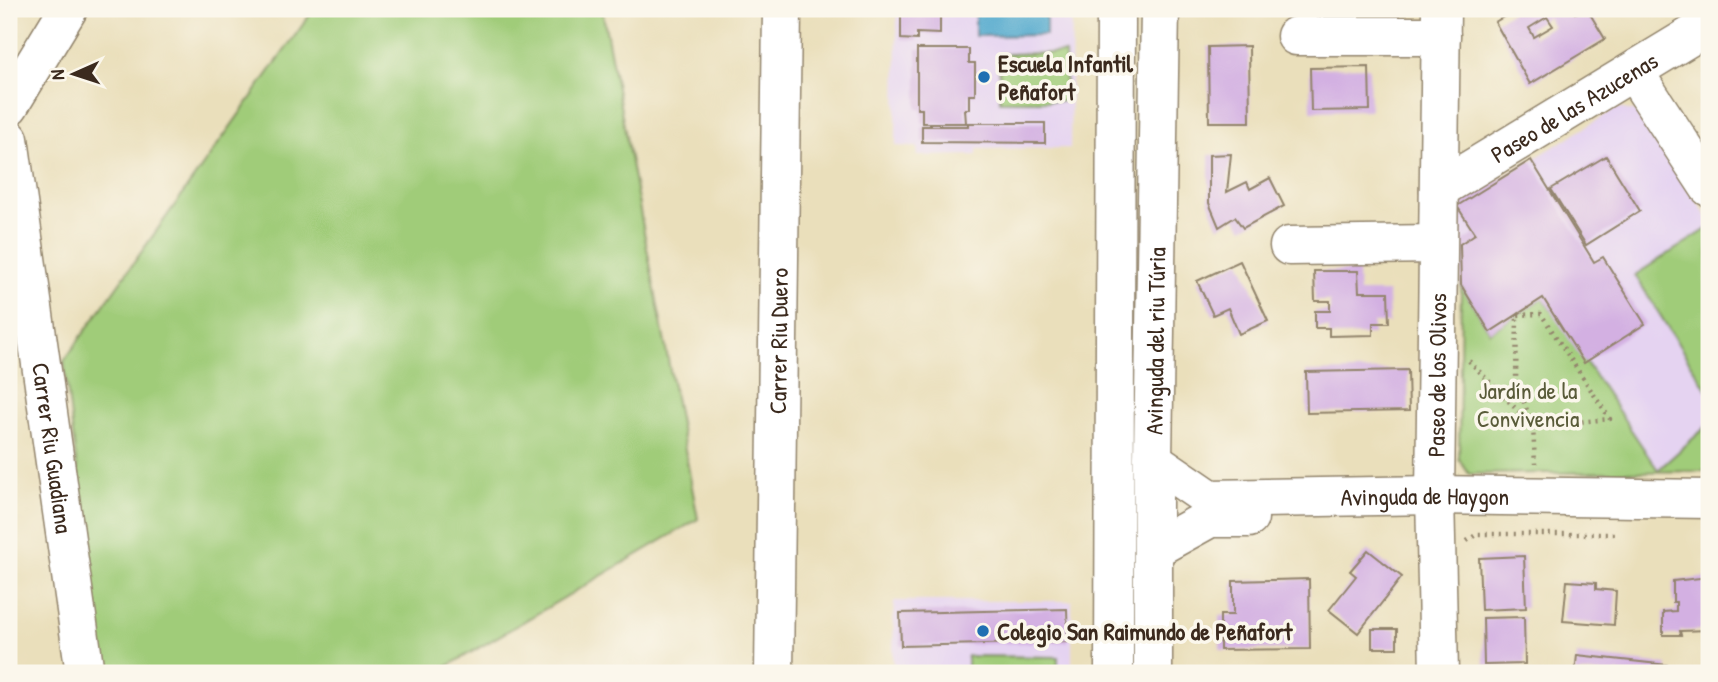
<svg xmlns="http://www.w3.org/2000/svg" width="1718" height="682" viewBox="0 0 1718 682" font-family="'Patrick Hand',sans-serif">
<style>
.built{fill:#e5d3f1}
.green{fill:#a0cc79;stroke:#6e7b4c;stroke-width:2}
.water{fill:#50a8cd;stroke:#466976;stroke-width:2}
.building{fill:#d3b0e2;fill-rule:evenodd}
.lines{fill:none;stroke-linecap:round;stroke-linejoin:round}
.minor-casing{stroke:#92846c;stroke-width:41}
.major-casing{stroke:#92846c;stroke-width:41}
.path{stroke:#92846c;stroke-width:4.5;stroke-dasharray:2 5;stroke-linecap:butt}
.minor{stroke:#fff;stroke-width:38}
.major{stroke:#fff;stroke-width:38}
.poi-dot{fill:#1f6fb2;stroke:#fbf7ec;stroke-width:2.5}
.labels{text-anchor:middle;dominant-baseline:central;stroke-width:7;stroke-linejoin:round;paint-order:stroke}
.poi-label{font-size:24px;font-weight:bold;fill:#3b2a1e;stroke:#fbf7ec;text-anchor:start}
.street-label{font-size:24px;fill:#3b2a1e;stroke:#fbf7ec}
.park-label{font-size:24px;fill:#595b39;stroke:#fbf7ec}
</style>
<rect width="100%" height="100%" fill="#fbf7ec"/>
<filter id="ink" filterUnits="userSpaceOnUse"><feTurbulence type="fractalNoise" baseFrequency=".0143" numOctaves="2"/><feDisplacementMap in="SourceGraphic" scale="14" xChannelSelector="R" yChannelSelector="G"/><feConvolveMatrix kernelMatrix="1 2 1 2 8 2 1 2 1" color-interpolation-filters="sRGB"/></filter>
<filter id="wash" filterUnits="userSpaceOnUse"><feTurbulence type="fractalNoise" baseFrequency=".00686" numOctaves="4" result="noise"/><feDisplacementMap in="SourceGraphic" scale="28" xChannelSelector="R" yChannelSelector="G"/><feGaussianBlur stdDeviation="1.57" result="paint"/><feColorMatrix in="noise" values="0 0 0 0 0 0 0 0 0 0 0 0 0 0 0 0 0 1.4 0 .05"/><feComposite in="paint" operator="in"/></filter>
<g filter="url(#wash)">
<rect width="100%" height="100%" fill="#eadfbb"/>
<!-- built -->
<g class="built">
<polygon points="897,9 1072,9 1070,148 977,149 977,155 918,156 917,147 896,146"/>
<polygon points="1617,108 1639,112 1709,220 1709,424 1658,470 1543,299 1490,332 1461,285 1457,206"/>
<polygon points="894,601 1072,601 1072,673 896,673 893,661"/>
</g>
<!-- green -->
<g class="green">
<polygon points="314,9 602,9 698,519 436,673 102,673 64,361"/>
<polygon points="1065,53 1066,101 1000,101 999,54"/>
<polygon points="1707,229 1709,232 1709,388 1707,390 1635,275"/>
<polygon points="1461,285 1490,332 1543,298 1658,470 1709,424 1709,471 1469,474 1459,459"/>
<polygon points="967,656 1058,657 1058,673 967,673"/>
</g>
<!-- water -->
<polygon class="water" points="975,9 1046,9 1046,35 975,36"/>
<g id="blocks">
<!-- building -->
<g class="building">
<polygon points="901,9 940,9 940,34 917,33 917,40 901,39"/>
<polygon points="1310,9 1341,9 1341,14 1310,13"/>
<path d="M1517 9H1572L1575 13 1587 9 1605 39 1530 84 1495 22ZM1547 17 1553 26 1534 37 1529 28Z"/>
<polygon points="1249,46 1250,122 1209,122 1208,47"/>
<polygon points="917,49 969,49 969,63 975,63 975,95 969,95 969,109 965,109 966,123 922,123 922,109 917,109"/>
<polygon points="1369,67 1370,110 1311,111 1310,68"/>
<polygon points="968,123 1045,123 1045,143 922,142 922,126 968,126"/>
<polygon points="1231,154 1227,192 1247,182 1250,189 1270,178 1284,206 1243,228 1235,217 1219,227 1209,203 1209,155"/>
<polygon points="1606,156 1640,211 1586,245 1551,189"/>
<polygon points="1531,160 1594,262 1603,257 1645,324 1584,363 1543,298 1490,332 1461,285 1460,244 1475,234 1457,206"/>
<polygon points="1240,261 1268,321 1239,334 1228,308 1213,315 1197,281"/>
<polygon points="1314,271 1358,271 1359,292 1388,292 1389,323 1373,323 1373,335 1329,336 1329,328 1315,328 1315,311 1330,311 1330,301 1315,301"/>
<polygon points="1408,370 1409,411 1307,413 1306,372"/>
<polygon points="1368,550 1402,577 1358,633 1329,610 1356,576 1350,571"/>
<polygon points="1524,556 1526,608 1481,610 1479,558"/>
<polygon points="1709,577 1709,630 1680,631 1681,635 1663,635 1663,612 1676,611 1676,602 1673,602 1673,581"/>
<polygon points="1309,579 1310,649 1220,650 1220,615 1233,615 1233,581"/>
<polygon points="1567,581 1596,583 1596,589 1616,591 1614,625 1563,621"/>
<polygon points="1067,609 1068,642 901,646 900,613"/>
<polygon points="1524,617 1525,664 1484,665 1483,618"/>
<rect x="1372" y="629" width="25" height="19"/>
<polygon points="1577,655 1667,665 1666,673 1575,673"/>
</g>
</g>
</g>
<g filter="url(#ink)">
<use href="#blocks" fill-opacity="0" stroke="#92846c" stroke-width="2"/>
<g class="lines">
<!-- minor casing -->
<g class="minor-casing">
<g id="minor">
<polyline points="1296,36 1441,36"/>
<polyline points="1634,72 1709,187"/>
<polyline points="9,106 68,9"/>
<path id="s1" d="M9 139 85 673"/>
<path id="s2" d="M1439 189 1709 25"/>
<polyline points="1289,246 1437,244"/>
<path id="s3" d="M1153 460 1210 499 1435 495 1709 499"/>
<polyline points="1154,549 1210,518 1249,518"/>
<path id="s4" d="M774 673 782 9"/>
<path id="s5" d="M1439 673 1435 495 1441 9"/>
</g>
</g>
<!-- major casing -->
<g class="major-casing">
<g id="major">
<polyline points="1114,673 1116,9"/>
<path id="s6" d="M1153 673V460L1160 9"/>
</g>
</g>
<!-- path -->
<g class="path">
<polyline points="1469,361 1533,426 1610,419 1541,314 1517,315 1516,381 1533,426 1535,464"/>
<polyline points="1467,541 1477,534 1618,534"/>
</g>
<!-- minor -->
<use href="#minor" class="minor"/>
<!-- major -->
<use href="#major" class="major"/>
</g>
</g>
<!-- markers -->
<g class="poi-dot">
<circle cx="984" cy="77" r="7"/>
<circle cx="983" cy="631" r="7"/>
</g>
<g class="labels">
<!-- poi labels -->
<g class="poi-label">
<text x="998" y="63">Escuela Infantil<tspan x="998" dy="28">Peñafort</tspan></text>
<text x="997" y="631">Colegio San Raimundo de Peñafort</text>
</g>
<!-- street labels -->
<g class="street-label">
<text stroke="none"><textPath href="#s2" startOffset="158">Paseo de las Azucenas</textPath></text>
<text stroke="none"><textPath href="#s4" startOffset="332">Carrer Riu Duero</textPath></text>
<text stroke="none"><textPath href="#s6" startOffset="332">Avinguda del riu Túria</textPath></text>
<text stroke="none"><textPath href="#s5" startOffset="298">Paseo de los Olivos</textPath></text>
<text stroke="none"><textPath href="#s1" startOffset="312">Carrer Riu Guadiana</textPath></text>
<text stroke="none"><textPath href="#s3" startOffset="284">Avinguda de Haygon</textPath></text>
</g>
<!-- park labels -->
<g class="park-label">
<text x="1528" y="390">Jardín de la<tspan x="1528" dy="28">Convivencia</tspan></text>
</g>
</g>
<!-- margin -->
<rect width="1718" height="682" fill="none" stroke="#fbf7ec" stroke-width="35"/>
<!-- north arrow -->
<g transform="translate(74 74) rotate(267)" stroke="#fbf7ec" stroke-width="5" paint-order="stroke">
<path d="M0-5L12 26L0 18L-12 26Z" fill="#3b2a1e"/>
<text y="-10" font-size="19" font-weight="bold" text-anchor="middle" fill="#3b2a1e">N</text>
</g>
</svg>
